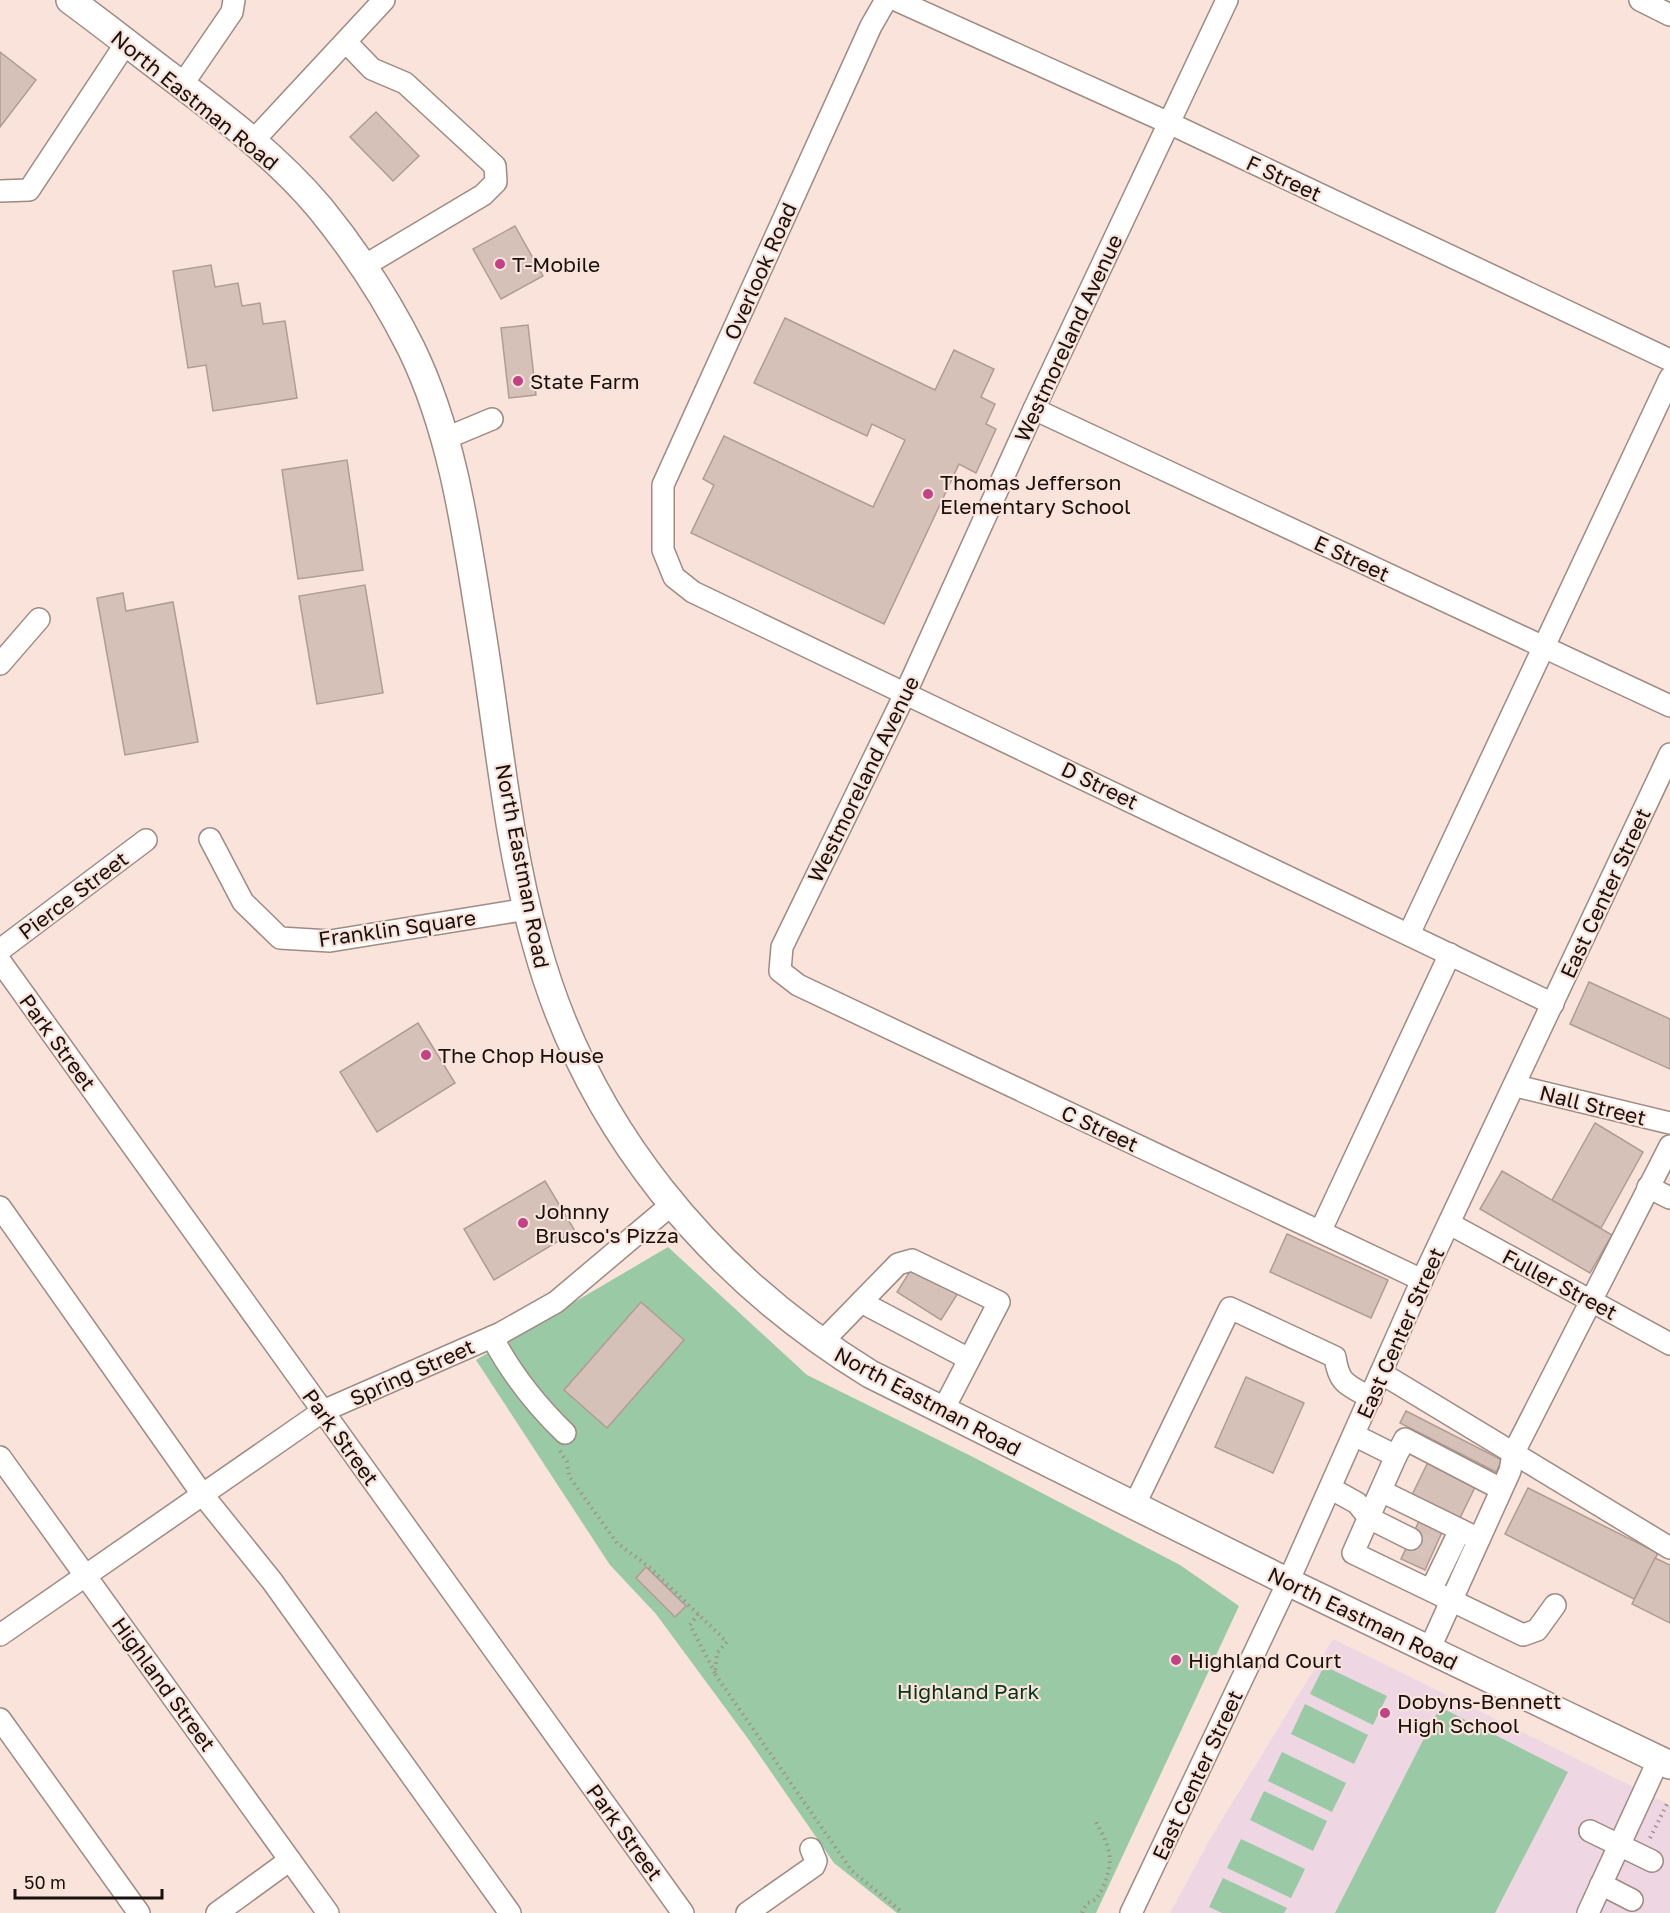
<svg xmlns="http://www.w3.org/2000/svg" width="1670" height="1913" viewBox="0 0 1670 1913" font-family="'Golos Text',sans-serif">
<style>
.education{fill:#eed7e3}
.green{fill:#99c9a5}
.building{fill:#d6c1b8;stroke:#b09c93;stroke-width:1.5}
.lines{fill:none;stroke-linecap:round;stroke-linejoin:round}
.minor-tunnel{stroke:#d7c4bb;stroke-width:21;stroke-dasharray:21 10;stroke-linecap:butt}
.minor-casing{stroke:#9e8b82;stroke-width:24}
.major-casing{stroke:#9e8b82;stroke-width:30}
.path{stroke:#a2928b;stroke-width:4;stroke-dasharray:1.5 4.5;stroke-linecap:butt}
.minor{stroke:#fff;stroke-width:21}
.major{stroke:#fff;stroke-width:27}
.poi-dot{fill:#c44186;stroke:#f9e3da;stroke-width:2}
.labels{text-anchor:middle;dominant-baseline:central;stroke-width:4.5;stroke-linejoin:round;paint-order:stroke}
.street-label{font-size:21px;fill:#18110e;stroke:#f9e3da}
.poi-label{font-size:21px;fill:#18110e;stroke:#f9e3da;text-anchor:start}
.park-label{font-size:21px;fill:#063418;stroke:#f9e3da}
</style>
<rect width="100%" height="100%" fill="#f9e3da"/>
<!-- education -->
<polygon class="education" points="1333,1639 1670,1805 1670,1913 1170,1913 1212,1836"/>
<!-- green -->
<g class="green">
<polygon points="668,1247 807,1375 971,1456 1180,1565 1239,1606 1096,1913 897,1913 834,1863 749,1740 656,1614 610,1565 476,1360"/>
<polygon points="1324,1666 1387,1696 1373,1725 1310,1694"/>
<polygon points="1305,1704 1368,1735 1354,1764 1291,1734"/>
<polygon points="1440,1707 1568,1772 1495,1913 1335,1913"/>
<polygon points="1282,1752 1346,1783 1332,1812 1268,1781"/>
<polygon points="1264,1791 1327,1821 1313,1851 1250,1820"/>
<polygon points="1241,1839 1305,1869 1291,1898 1227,1868"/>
<polygon points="1223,1878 1287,1908 1284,1913 1222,1913 1209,1907"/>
</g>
<!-- building -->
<g class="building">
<polygon points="0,52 36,80 0,127"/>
<polygon points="376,112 419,156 393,181 350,137"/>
<polygon points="515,226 543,276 501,299 473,249"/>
<polygon points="211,265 215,287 238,283 242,306 260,303 263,324 285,321 297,398 213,411 206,365 188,368 173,271"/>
<polygon points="785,318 935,390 954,350 994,369 981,397 995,404 986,424 996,429 976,473 959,464 884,624 691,533 714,485 703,479 724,436 873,507 905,440 872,424 867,436 754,383"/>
<polygon points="528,325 536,395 509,398 501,328"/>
<polygon points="347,460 363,570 298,579 282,470"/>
<polygon points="365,585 383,693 317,704 299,596"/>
<polygon points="123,593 126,611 173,602 198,742 125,755 97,598"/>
<polygon points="1589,982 1670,1019 1670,1069 1570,1024"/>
<polygon points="418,1023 455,1083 377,1132 340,1072"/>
<polygon points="1595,1123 1643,1152 1601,1228 1552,1200"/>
<polygon points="1502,1171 1612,1235 1590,1273 1480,1209"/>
<polygon points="545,1181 575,1231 494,1280 464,1229"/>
<polygon points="1287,1234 1388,1280 1371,1318 1270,1272"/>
<polygon points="914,1265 958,1293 941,1320 897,1292"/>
<polygon points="641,1302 684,1340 607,1428 564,1390"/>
<polygon points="1246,1377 1304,1403 1273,1473 1215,1447"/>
<polygon points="1406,1411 1502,1460 1496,1472 1400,1423"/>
<polygon points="1430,1458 1478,1481 1460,1518 1412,1495"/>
<polygon points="1528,1488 1658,1553 1634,1599 1505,1534"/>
<polygon points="1420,1519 1443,1530 1425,1570 1401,1559"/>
<polygon points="1655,1558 1670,1565 1670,1623 1632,1604"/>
<polygon points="646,1567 686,1606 675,1617 636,1578"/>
</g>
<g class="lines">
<!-- minor-tunnel -->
<polyline class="minor-tunnel" points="1411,1539 1433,1551"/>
<!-- minor casing -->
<g class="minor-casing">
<g id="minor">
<polyline points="886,0 871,26 663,485 663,550 674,577 693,592 1553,1004"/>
<polyline points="896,0 1169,123 1670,360"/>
<polyline points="1227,0 1034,409 906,692 782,947 780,971 798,985 1422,1280"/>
<polyline points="1640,0 1670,15"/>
<polyline points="346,42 372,69 405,83 495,166 496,182 483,195 364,266"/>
<polyline points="182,85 232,12 234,0"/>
<polyline points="253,141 384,0"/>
<polyline points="0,191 29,190 126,43"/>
<polyline points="1034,409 1670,706"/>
<polyline points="444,439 492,419"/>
<polyline points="0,664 39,619"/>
<polyline points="210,839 243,902 280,938 330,941 528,909"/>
<polyline points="1409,934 1670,378"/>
<polyline points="0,950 146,840"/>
<polyline points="0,961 683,1913"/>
<polyline points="1516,1086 1670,1123"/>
<polyline points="1648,1187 1670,1198"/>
<polyline points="0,1207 202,1494 272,1581 510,1913"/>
<polyline points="1450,1224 1670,1344"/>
<polyline points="1320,1232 1450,954"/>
<polyline points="861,1302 969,1359"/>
<path d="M492 1337C511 1373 536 1405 565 1433"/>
<polyline points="820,1344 898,1264 912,1260 999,1302 942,1412"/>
<polyline points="1381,1373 1670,1548"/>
<polyline points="1354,1435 1396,1456 1353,1553 1523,1635 1537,1630 1555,1605"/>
<polyline points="1396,1456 1405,1439 1501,1489"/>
<polyline points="0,1457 328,1913"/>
<polyline points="1330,1488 1357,1503 1369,1518 1411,1539"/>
<polyline points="1381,1491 1479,1539"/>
<path d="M1134 1506 1230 1308 1335 1357C1339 1385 1348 1385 1371 1398"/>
<polyline points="1431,1590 1460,1530"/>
<polyline points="0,1635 323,1411 501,1333 556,1302 671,1205"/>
<polyline points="1429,1650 1510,1471 1513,1454 1670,1146"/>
<polyline points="0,1719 139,1913"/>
<polyline points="1590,1831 1652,1861"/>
<polyline points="1601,1884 1632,1900"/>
<polyline points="217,1913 290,1860"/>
<polyline points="747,1913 814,1866 816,1861 811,1849"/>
<polyline points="1131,1913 1288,1582 1422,1280 1670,754"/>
<polyline points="1588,1913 1659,1759"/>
</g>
</g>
<!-- major casing -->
<g class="major-casing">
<path id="major" d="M70 0C104 25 137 51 170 76 223 116 277 157 320 208 355 251 386 298 411 348 455 438 467 541 483 639 499 740 508 844 536 943 586 1127 709 1275 870 1374L1288 1582 1670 1765"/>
</g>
<!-- path -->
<g class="path">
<polyline points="560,1451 567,1462 569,1476 617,1543 648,1566 727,1642 717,1653 715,1674 852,1871 903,1913"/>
<polyline points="698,1614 690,1625 715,1673"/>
<polyline points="1650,1838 1667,1804"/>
<path d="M1082 1913 1087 1903C1096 1901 1099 1896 1103 1887 1116 1857 1109 1847 1095 1820"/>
</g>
<!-- minor -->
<use href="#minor" class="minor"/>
<!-- major -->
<use href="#major" class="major"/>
</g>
<!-- markers -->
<g class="poi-dot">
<circle cx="500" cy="264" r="6"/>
<circle cx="518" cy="381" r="6"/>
<circle cx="928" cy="494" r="6"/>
<circle cx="426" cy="1055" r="6"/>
<circle cx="523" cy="1223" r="6"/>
<circle cx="1176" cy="1660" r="6"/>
<circle cx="1385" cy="1713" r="6"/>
</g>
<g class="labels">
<!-- street labels -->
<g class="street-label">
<text transform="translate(195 100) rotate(39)">North Eastman Road</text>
<text transform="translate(1284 178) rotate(25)">F Street</text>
<text transform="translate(760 271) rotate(-66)">Overlook Road</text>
<text transform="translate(1068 338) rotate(-65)">Westmoreland Avenue</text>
<text transform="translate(1352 558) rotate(25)">E Street</text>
<text transform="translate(863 779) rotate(-64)">Westmoreland Avenue</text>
<text transform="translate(1100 785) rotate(26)">D Street</text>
<text transform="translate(523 866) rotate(79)">North Eastman Road</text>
<text transform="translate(1605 893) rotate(-65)">East Center Street</text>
<text transform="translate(73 895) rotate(-37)">Pierce Street</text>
<text transform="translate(397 928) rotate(-8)">Franklin Square</text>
<text transform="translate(58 1042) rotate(54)">Park Street</text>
<text transform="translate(1593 1105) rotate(14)">Nall Street</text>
<text transform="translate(1100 1128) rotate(25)">C Street</text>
<text transform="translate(1560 1284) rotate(28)">Fuller Street</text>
<text transform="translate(1400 1333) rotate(-66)">East Center Street</text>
<text transform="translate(412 1372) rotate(-24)">Spring Street</text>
<text transform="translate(928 1401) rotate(28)">North Eastman Road</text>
<text transform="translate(341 1437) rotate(54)">Park Street</text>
<text transform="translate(1363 1618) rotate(26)">North Eastman Road</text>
<text transform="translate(164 1684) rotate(54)">Highland Street</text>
<text transform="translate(1197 1775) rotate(-65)">East Center Street</text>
<text transform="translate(625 1832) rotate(54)">Park Street</text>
</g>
<!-- poi labels -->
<g class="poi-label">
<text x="512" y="264">T-Mobile</text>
<text x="530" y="381">State Farm</text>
<text x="940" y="482">Thomas Jefferson<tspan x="940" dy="24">Elementary School</tspan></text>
<text x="438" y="1055">The Chop House</text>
<text x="535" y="1211">Johnny<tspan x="535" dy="24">Brusco's Pizza</tspan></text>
<text x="1188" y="1660">Highland Court</text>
<text x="1397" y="1701">Dobyns-Bennett<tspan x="1397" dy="24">High School</tspan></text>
</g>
<!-- park labels -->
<g class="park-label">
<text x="968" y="1691">Highland Park</text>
</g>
</g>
<!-- scale -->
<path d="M15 1889v9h147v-9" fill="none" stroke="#18110e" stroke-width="3"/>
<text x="24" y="1889" font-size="18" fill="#18110e" stroke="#f9e3da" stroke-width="4.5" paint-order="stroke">50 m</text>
</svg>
